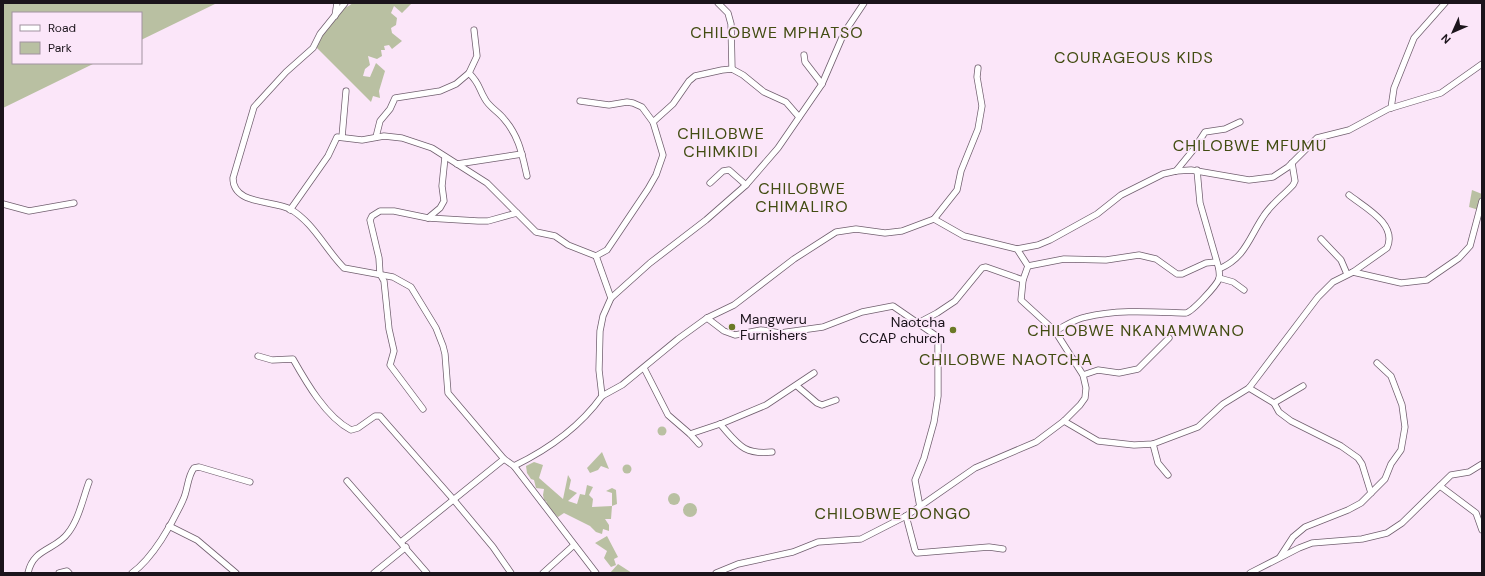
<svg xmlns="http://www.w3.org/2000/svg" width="1485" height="576" viewBox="0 0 1485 576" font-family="'DM Sans',sans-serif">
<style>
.green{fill:#b9c0a2}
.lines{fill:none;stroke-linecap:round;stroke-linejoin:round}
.minor-casing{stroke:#715f6f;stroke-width:7}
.minor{stroke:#fff;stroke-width:5.5}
.poi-dot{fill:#6b7927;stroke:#fbe6f9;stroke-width:1.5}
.labels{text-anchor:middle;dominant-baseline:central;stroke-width:3.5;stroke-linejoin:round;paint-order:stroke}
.poi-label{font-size:14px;fill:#1b141b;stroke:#fbe6f9;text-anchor:start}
.quarter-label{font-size:16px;letter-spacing:1px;fill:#424c12;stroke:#fbe6f9}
</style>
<rect width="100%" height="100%" fill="#fbe6f9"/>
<!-- green -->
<g class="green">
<polygon points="3,3 217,3 141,40 141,13 13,13 13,63 95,63 3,108"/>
<path d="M353 3H412L402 13 394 6 391 13 397 18 396 25 391 28 392 33 402 41 392 49 389 45 384 46 385 50H381L382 56 377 59 368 56 370 65 365 69 363 76 370 77 376 63 385 71 379 91 380 98 373 96 371 102 312 43C318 33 326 20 336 13 341 9 348 7 353 3Z"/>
<polygon points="1472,190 1482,194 1482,211 1469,207"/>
<circle cx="662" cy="431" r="4.5"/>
<polygon points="602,452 609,469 601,466 598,470 590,473 587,468"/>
<polygon points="534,462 543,465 539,478 563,499 568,475 571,480 569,489 577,493 568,501 577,504 580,494 585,495 587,485 593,487 589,495 593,499 592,507 612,506 612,493 606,491 612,488 616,490 617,504 612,506 611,519 605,519 609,525 609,531 603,529 602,534 596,532 590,526 564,513 558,517 544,504 547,502 544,500 543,495 544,489 536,488 534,480 531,479 527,473 526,466"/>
<circle cx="627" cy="469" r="4.5"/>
<circle cx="674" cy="499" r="6"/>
<circle cx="690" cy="510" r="7"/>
<polygon points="607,536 618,557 614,559 616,565 611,567 604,558 607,551 595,543"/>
<polygon points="618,564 632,573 610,573"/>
</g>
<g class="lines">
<!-- minor casing -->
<g class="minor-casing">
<g id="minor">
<path d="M345 3 320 34 313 48 286 72 254 107 233 178C233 205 272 200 290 209 313 222 326 250 344 268L393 277 411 287 436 328 443 346 445 354 448 393 504 459 514 466 596 573"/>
<polyline points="718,3 728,13 731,24 732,69"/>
<polyline points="335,16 337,3"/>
<polyline points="804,55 805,62 822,84"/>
<polyline points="732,69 743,75 764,92 786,102 799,117"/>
<path d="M469 73C480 84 478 87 485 99 489 107 499 112 504 119 519 136 522 154 527 176"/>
<polyline points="580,101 609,105 627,102 633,103 642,107 653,122 673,104 689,81 695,76 722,70 732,69"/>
<polyline points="1391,108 1394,88 1414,38 1445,3"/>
<polyline points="342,137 346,91"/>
<polyline points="376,137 380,121 390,109 395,98 440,91 456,84 469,73 477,56 474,30"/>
<polyline points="457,164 522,154"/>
<polyline points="1176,171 1194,149 1205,132 1225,129 1240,122"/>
<polyline points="710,183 723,171 729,170 746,185"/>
<path d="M1349 195C1364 207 1398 224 1387 248L1353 272"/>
<polyline points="3,204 29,211 74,203"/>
<polyline points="290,210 328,156 337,137 362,140 384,136 402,138 432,148 487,183 536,232 555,236 568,245 596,256 607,250 648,189 656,175 663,155 653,122"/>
<polyline points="428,218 440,208 444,201 442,186 445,157"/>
<polyline points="1321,239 1341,260 1347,274"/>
<polyline points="1017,249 1038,245 1050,240 1097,214 1121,195 1163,174 1176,171 1191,170 1249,180 1273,177 1288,167 1317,138 1349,130 1388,109 1441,93 1482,64"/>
<polyline points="596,256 611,298"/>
<polyline points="1028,266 1064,259 1106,260 1139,255 1156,259 1177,274 1182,274 1206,263 1216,262"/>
<path d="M1219 269C1245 258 1249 238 1263 217 1271 204 1283 196 1293 185L1295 181 1292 163"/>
<polyline points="1219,278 1233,282 1244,290"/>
<polyline points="707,318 724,331 735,335 761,330 780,333 823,327 862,312 893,306 935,335 938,339 938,396 934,422 924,458 915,480 920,507"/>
<polyline points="918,323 937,313 955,301 982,268 986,267 1023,280"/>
<path d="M1055 331C1065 326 1075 319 1086 317 1118 309 1154 312 1186 313 1193 311 1216 286 1219 279 1220 276 1219 272 1219 269L1200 203 1197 170"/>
<path d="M258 356 272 360 293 359C306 382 326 417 351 430L358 428 375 416H380L453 499 493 547 511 573"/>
<polyline points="644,368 668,415 690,434 699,444"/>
<polyline points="1083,375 1098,370 1119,373 1138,369 1169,338"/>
<polyline points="797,386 817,403 822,405 836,400"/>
<polyline points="1249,388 1274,403 1279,412 1291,421 1341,446 1358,458 1362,464 1371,493"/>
<polyline points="602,396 622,385 678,339 707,318 734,305 794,259 836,232 856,229 885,233 902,231 934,219 957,190 961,171 978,129 982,106 977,77 978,68"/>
<polyline points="1274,403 1303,386"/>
<polyline points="423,409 390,365 394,351 389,329 384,281 380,274 379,258 370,220 372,216 380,211 394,211 428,218 478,221 488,221 517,213"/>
<polyline points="1064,421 1098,441 1134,445 1153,444 1198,427 1223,404 1249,388 1318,297 1333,282 1353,272 1401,283 1427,280 1459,258 1470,246 1482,201"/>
<path d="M720 424C738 444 743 455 772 452"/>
<polyline points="690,434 723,423 766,405 814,373"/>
<polyline points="1153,444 1158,463 1168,475"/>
<path d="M514 466C549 449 579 428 602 396L599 370 600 331 603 316 611 298 650 263 706 220 746 185 778 148 822 84 844 33 864 3"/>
<polyline points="347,481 427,573"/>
<polyline points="1440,486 1476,513 1482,530"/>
<polyline points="906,516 915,550 917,553 989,547 1003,549"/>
<polyline points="169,526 197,540 236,573"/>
<polyline points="401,542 504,459"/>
<polyline points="1280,557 1293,537 1305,527 1348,510 1361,503 1385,479 1391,464 1401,450 1405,427 1402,405 1391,376 1377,363"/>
<path d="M28 573C33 548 56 550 68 533 79 519 83 498 89 482"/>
<polyline points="59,573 67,571 69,573"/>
<path d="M132 573C153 558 172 524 183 500 188 490 187 477 194 468L199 467 250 482"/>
<polyline points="374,573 406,547"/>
<polyline points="543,573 574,545"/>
<polyline points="716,573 738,564 793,552 818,542 861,539 906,516 975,468 1036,442 1064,421 1080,405 1085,398 1086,388 1083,375 1055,331 1021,300 1023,280 1028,266 1017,249 964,236 934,219"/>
<polyline points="1250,573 1299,548 1312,543 1362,539 1387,533 1402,523 1451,475 1469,472 1482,464"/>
</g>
</g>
<!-- minor -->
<use href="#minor" class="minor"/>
</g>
<!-- markers -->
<g class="poi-dot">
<circle cx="732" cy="327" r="4"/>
<circle cx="953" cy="330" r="4"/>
</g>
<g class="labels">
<!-- poi labels -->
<g class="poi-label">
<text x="740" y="319">Mangweru<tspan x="740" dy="16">Furnishers</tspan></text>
<text x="945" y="322" text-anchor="end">Naotcha<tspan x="945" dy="16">CCAP church</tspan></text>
</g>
<!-- quarter labels -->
<g class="quarter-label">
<text x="777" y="32">CHILOBWE MPHATSO</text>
<text x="1134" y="57">COURAGEOUS KIDS</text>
<text x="721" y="133">CHILOBWE<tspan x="721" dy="18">CHIMKIDI</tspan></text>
<text x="1250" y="145">CHILOBWE MFUMU</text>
<text x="802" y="188">CHILOBWE<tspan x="802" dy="18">CHIMALIRO</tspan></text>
<text x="1136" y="330">CHILOBWE NKANAMWANO</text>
<text x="1006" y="359">CHILOBWE NAOTCHA</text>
<text x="893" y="513">CHILOBWE DONGO</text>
</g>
</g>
<!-- border -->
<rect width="1485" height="576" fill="none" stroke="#1b141b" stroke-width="8"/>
<!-- legend -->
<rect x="12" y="12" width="130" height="52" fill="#fbe6f9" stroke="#a192a0"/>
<rect x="20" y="25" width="20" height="6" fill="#ffffff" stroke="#a192a0"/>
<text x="48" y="32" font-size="12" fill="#1b141b">Road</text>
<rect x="20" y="42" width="20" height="12" fill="#b9c0a2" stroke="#a192a0"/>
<text x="48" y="52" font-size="12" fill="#1b141b">Park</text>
<!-- north arrow -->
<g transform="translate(1453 32) rotate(225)" stroke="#fbe6f9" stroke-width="3" paint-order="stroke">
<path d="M0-3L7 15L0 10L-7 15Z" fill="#1b141b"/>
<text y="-6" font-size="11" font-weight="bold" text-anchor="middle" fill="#1b141b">N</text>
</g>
</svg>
